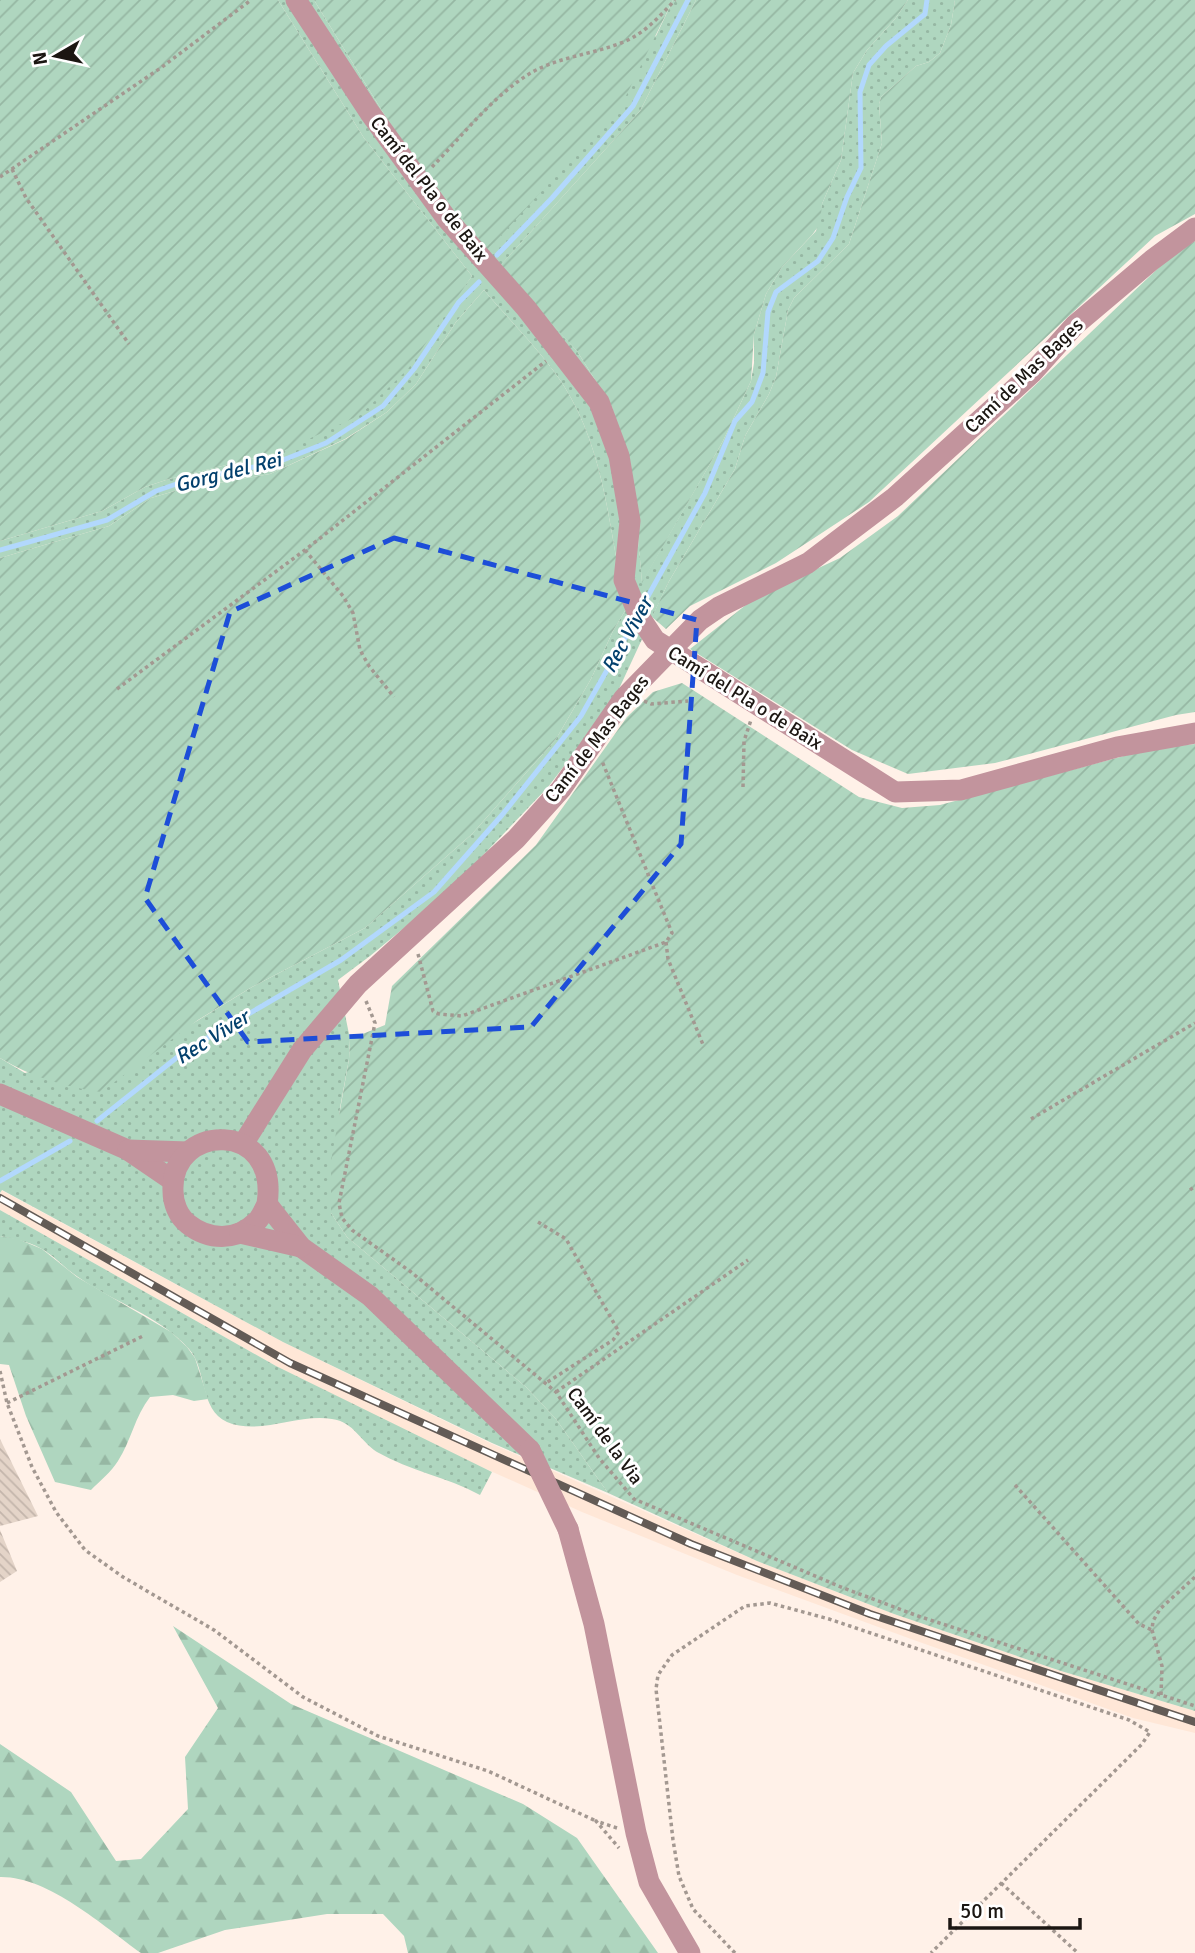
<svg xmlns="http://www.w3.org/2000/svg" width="1195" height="1953" viewBox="0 0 1195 1953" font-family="Signika,sans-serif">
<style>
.built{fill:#ffe7d7}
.grass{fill:url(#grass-dots)}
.forest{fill:url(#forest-firs)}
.garden{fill:url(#garden-furrows)}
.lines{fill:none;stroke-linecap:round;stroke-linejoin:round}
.stream{stroke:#b2d8fd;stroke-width:5}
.building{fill:url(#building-back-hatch)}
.path{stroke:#a39891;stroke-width:3.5;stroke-dasharray:3.5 3.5;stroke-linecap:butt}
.minor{stroke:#c2949d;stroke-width:21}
.rail-casing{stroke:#635b56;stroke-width:8}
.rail{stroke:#fff;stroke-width:5;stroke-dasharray:16;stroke-linecap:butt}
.minor-bridge{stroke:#c2949d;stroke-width:21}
.marked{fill:none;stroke:#1d4ed8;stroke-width:5;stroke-dasharray:14 9;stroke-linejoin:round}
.labels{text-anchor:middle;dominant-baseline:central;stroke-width:6;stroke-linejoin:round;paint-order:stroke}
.street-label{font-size:19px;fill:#1b1612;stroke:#fff}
.water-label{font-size:21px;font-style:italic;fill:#03406d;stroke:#fff}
</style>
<defs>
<pattern id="grass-dots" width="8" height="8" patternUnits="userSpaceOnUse" patternTransform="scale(1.75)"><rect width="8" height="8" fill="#afd6bf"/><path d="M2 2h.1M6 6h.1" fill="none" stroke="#96b7a3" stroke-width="1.8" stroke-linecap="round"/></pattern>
<pattern id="forest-firs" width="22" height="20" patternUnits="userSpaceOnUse" patternTransform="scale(1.75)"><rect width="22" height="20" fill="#afd6bf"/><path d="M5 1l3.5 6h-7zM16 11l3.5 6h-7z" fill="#96b7a3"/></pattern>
<pattern id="garden-furrows" width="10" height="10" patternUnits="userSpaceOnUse" patternTransform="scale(1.75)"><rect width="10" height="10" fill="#afd6bf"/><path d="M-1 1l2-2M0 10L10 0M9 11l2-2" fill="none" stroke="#96b7a3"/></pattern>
<pattern id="building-back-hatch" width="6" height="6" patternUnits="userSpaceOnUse" patternTransform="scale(1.75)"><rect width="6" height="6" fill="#e4d4c8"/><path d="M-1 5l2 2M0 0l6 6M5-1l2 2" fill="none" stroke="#c3b5ab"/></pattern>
</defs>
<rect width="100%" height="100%" fill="#fff1e8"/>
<!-- built -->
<polygon class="built" points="1,1190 283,1342 492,1444 757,1561 894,1614 1061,1671 1195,1711 1195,1733 1133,1718 911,1639 737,1575 582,1512 448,1452 276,1366 0,1210"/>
<!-- grass -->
<g class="grass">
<path d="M278 0H314L403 145 656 36 673 0H696L640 111 500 266 577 351 612 407 636 513 642 582 723 441 751 381 754 363V334L766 294 782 267 816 231 822 204 841 160 853 73 867 50 895 19 908 0H955L951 25 940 53 929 62 916 66 881 97 879 104 882 143 849 244 794 298 788 310 776 377 769 394 745 436 735 469 668 583 612 704 548 787 450 890 370 956 338 980 350 1039 349 1059 340 1108 331 1213 347 1237 526 1387 556 1419 608 1493 492 1443 283 1342 2 1190 0 1193V1058L25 1073 192 1024 252 987 365 928 472 834 556 739 591 679 613 631 626 609C610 538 607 463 571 398 553 363 510 321 484 290L456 322 416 384 387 412 345 439 270 474 178 490 151 498 109 526 0 558V541L102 511 145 487 169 479 283 451 449 307 472 276 364 138Z"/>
<path d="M0 1210 276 1366 492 1472 480 1495C447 1477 410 1471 377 1452 361 1442 354 1422 332 1419 298 1413 260 1436 227 1422 199 1409 207 1369 189 1349 160 1316 113 1302 78 1277 64 1268 55 1256 40 1248 27 1241 14 1239 0 1236Z"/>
</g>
<!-- forest -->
<g class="forest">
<path d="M0 1236 18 1239 42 1249 77 1277 171 1332 187 1347 195 1358 208 1399 194 1401 173 1395 150 1397C135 1416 131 1441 118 1461 111 1472 100 1481 91 1490L55 1482 26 1416 9 1365 0 1364Z"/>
<path d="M173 1626 291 1704 523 1804 577 1838 658 1953H408L404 1936 383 1914H327L225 1930 158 1953H141C103 1926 48 1876 0 1877V1744L71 1792 116 1861 141 1859 188 1809 185 1757 218 1708Z"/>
</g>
<!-- garden -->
<g class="garden">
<polygon points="0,0 278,0 364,138 472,276 408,369 360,415 283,451 169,479 145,487 102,511 0,541"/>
<polygon points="314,0 673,0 623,102 488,250 403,145"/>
<polygon points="696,0 908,0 895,19 867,50 853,73 841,160 822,204 820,224 812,235 782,267 766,294 754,334 751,381 723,441 642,583 636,513 612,407 577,351 499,267 640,111"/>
<polygon points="955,0 1195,0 1195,214 1155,236 869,502 776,563 690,606 666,629 652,617 668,583 735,469 745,436 769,394 776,377 788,310 794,298 849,244 882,143 879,104 881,97 916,66 929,62 940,53 951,25"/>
<polygon points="1195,241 1195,712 1176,715 995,763 908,774 852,750 690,649 756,597 840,558 898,516 1172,255"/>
<path d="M484 290C510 321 553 363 571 398 607 463 610 538 626 609L613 631 591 679 556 739 472 834 365 928 252 987 198 1020 101 1092C65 1087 32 1077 0 1058V558L109 526 151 498 178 490 270 474 346 439 387 412 416 384 456 322Z"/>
<polygon points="682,683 859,797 902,808 940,805 1150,749 1195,744 1195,1711 1061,1671 894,1614 757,1561 608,1493 556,1419 526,1387 347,1237 331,1213 331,1161 349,1059 350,1039 385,1025 392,986 536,845 627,717 653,692"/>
</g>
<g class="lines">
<!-- stream -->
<g class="stream">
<polyline points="497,255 552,198 633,106 688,0"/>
<polyline points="0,550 107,520 156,491 185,481 278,462 326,443 383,406 414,369 459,302 479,282"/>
<polyline points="642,607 705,493 735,421 752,402 763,373 768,312 776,292 818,261 833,238 847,197 861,168 860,92 869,65 886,46 925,14 927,0"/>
<polyline points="97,1121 185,1051 341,960 434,892 502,815 581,716 636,619"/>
<polyline points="0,1181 70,1141"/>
</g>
</g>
<!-- building -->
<g class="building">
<polygon points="0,1439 38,1516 0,1526"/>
<polygon points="0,1530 17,1571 0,1582"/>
</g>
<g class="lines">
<!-- path -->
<g class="path">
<path d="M432 167C462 136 492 97 529 74 557 57 590 55 621 43 643 35 659 17 675 0"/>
<polyline points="12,169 26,198 129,344"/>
<polyline points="0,177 162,67 251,0"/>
<polyline points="305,550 343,596 353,613 360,650 369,666 394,697"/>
<polyline points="117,689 305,550 546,361"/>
<polyline points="644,701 651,704 688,701"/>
<polyline points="743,787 744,741 751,720"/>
<polyline points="666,942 668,959 704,1047"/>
<polyline points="418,954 433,1011 439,1014 462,1016 666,942 672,933 602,761"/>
<polyline points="366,1001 375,1023 339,1203 342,1218 352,1230 411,1272 556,1392 599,1458 634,1499 841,1587 918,1616 1195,1706"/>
<polyline points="1031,1119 1195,1023"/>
<polyline points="1190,1190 1195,1186"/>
<polyline points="538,1222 566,1239 619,1332 613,1340 546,1383"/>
<polyline points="0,1371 7,1403 32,1467 56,1512 85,1550 123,1577 214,1630 303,1697 378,1736 488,1771 596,1821"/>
<polyline points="556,1392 748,1260"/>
<polyline points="7,1403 145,1335"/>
<polyline points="1015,1485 1139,1624 1152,1630"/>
<polyline points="1161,1695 1162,1666 1152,1630 1153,1621 1160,1609 1195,1577"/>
<polyline points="617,1828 596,1821 619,1848"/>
<polyline points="1001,1883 1078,1953"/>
<polyline points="735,1953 693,1909 679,1876 673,1840 656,1689 658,1675 672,1655 745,1606 770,1603 829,1619 1129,1720 1150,1732 1142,1744 931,1953"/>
</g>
<!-- minor -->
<g class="minor">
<polyline points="296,0 370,113 447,219 526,308 599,402 619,456 630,521 624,580 639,616 655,640 895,792 961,790 1117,747 1195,733"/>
<polyline points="0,1094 128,1150 172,1180"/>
<polyline points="243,1144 302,1050 358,984 516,839 561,789 624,698 700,620 719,607 808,563 895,497 1032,373 1075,325 1152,260 1195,228"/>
<polyline points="128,1150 188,1152"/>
<path d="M267 1204C264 1210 261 1218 256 1222 236 1242 208 1240 188 1224 178 1216 173 1203 173 1191 170 1122 280 1119 267 1204L301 1247 370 1296 530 1450"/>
<polyline points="240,1233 301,1247"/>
<polyline points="568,1529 594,1624 636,1833 649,1882 690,1953"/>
</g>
<!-- rail casing -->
<g class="rail-casing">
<polyline id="rail" points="0,1198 290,1363 691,1544 870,1614 1195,1722"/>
</g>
<!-- rail -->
<use href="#rail" class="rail"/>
<!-- minor-bridge -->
<polyline class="minor-bridge" points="530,1450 568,1529"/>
</g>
<!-- marked area -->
<path class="marked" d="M394 538 697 620 681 844 531 1027 248 1042 145 898 230 612Z"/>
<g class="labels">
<!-- street labels -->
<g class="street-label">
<text transform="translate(429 189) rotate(52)">Camí del Pla o de Baix</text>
<text transform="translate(1024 376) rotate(-44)">Camí de Mas Bages</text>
<text transform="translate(745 698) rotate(32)">Camí del Pla o de Baix</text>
<text transform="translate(597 739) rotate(-52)">Camí de Mas Bages</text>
<text transform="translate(605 1436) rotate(54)">Camí de la Via</text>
</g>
<!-- water labels -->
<g class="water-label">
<text transform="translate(228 472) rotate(-14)">Gorg del Rei</text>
<text transform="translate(627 635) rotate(-61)">Rec Viver</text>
<text transform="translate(212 1037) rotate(-32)">Rec Viver</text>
</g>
</g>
<!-- north arrow -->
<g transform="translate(56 56) rotate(261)" stroke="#ffffff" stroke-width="5" paint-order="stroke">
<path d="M0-5L12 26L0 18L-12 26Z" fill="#1b1612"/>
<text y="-10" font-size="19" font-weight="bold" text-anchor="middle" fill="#1b1612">N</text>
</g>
<!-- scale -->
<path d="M950 1918v10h130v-10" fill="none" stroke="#1b1612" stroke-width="3.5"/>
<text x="960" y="1918" font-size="21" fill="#1b1612" stroke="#ffffff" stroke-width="5" paint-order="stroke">50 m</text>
</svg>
